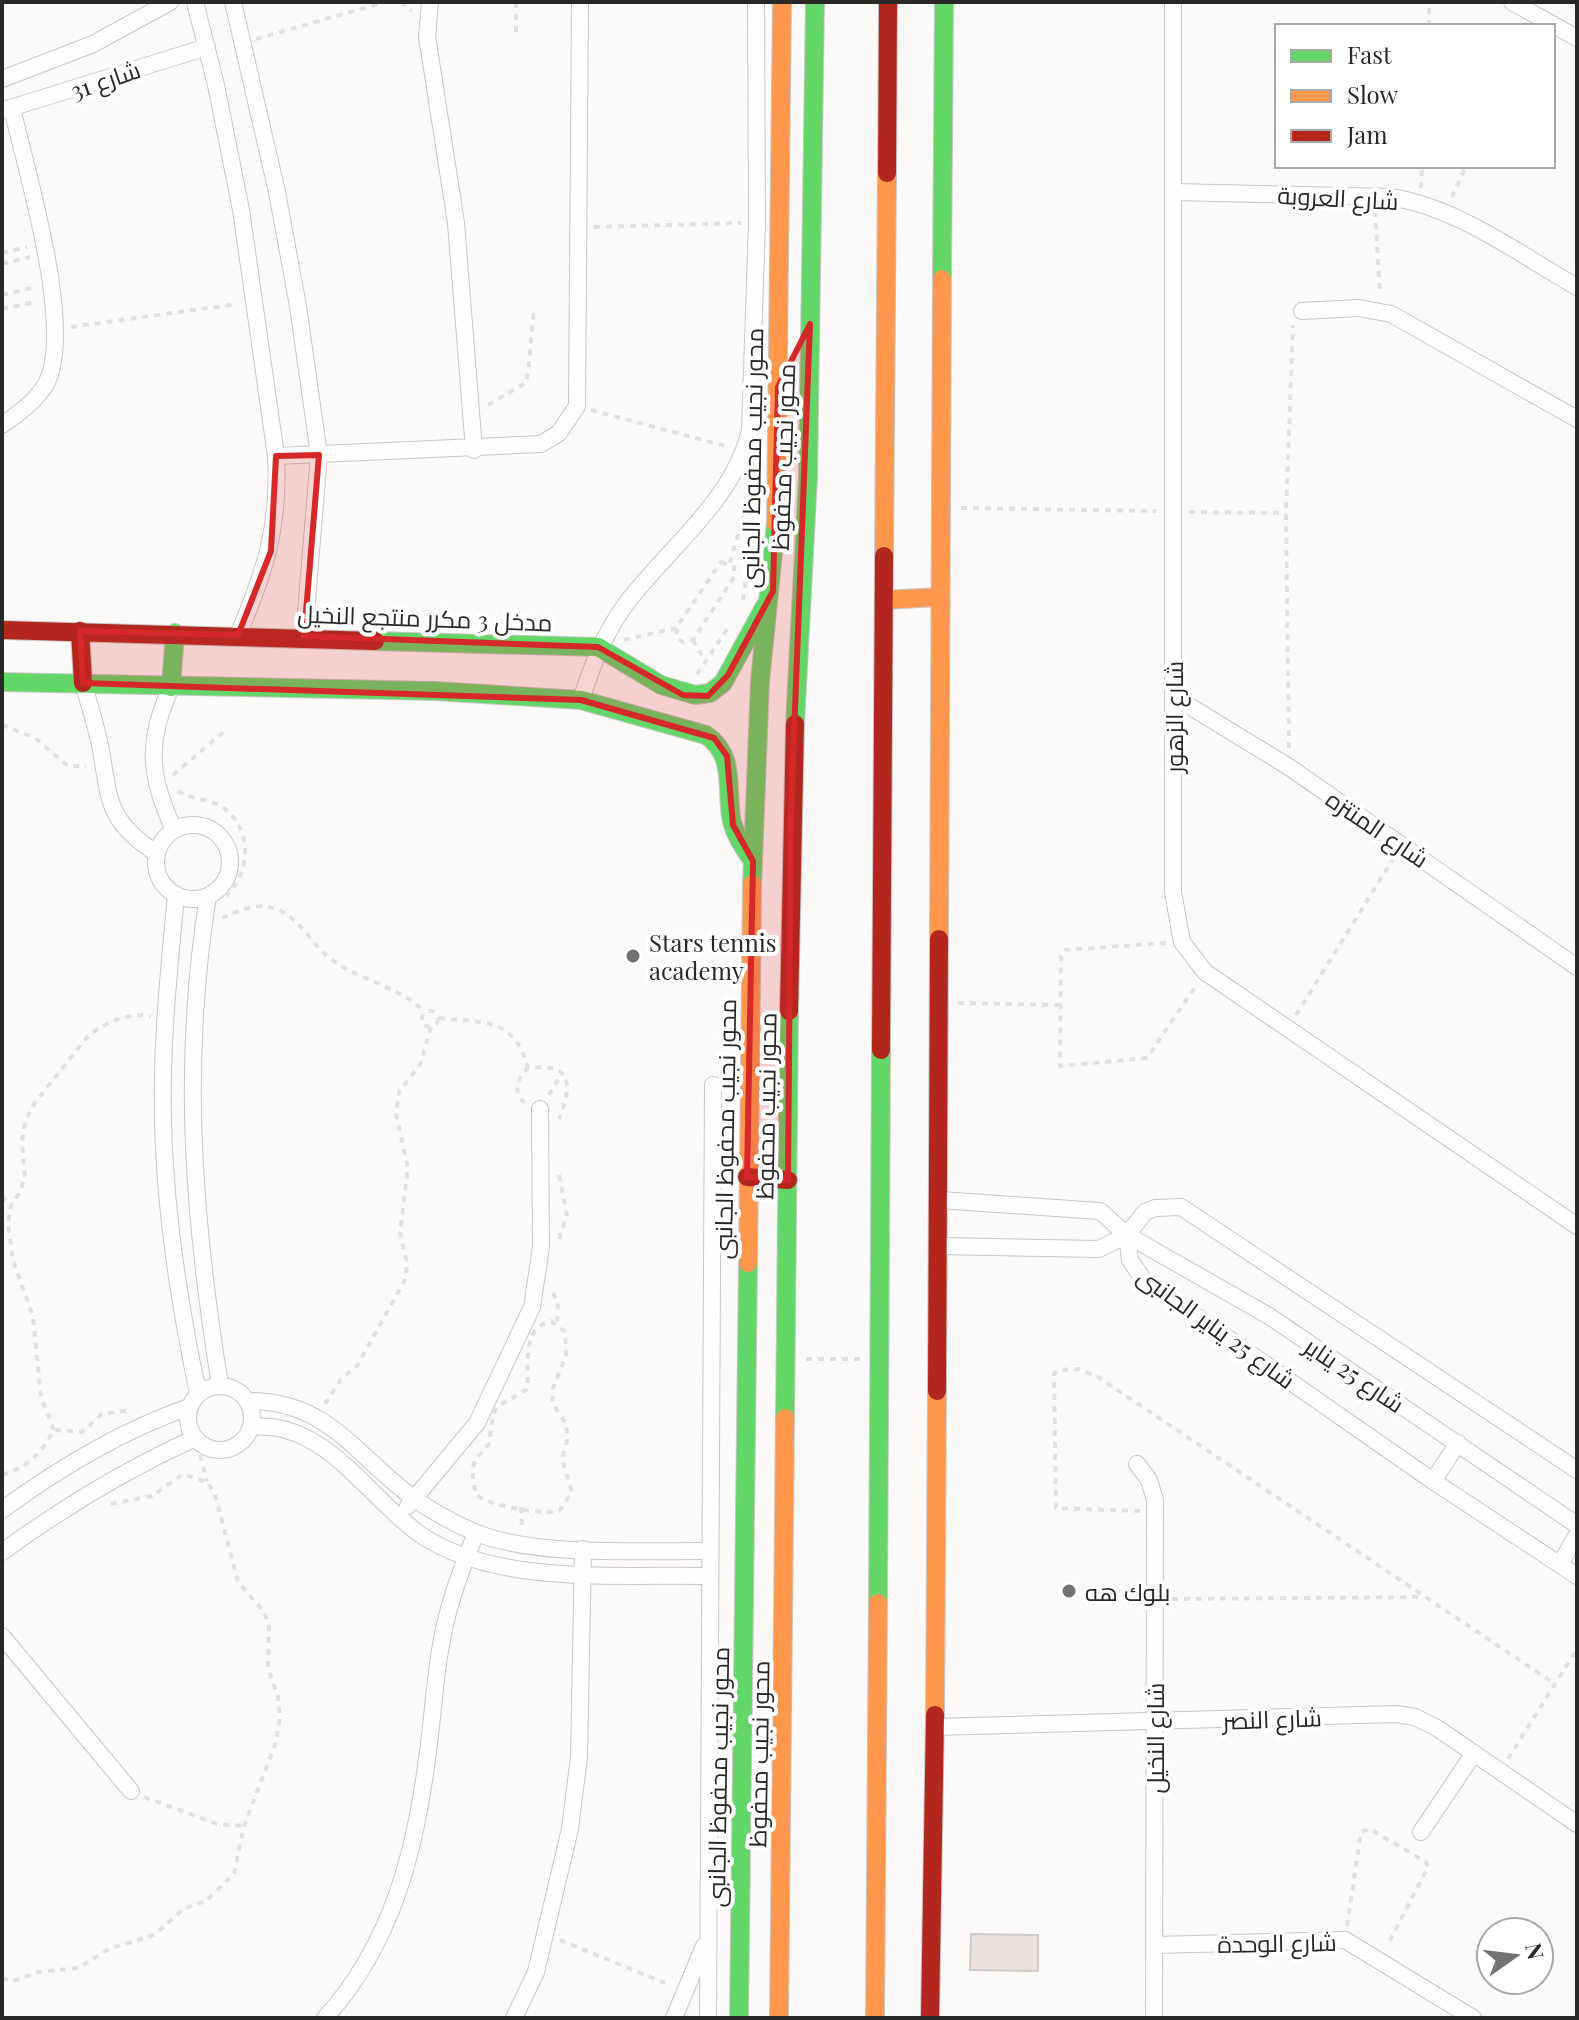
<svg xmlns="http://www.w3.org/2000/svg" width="1579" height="2020" viewBox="0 0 1579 2020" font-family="'Playfair Display',Cairo,serif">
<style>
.building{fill:#ebe2df;stroke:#cccaca;stroke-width:2}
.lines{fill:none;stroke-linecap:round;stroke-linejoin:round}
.street-casing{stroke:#c9c7c6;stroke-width:18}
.fast-casing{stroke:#c9c7c6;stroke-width:20}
.slow-casing{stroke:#c9c7c6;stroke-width:20}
.jam-casing{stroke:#c9c7c6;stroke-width:20}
.path{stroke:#e2e1e1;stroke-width:4;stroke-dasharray:6 6;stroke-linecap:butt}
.street{stroke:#fffefe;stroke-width:16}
.fast{stroke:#63d668;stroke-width:18}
.slow{stroke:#ff974d;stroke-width:18}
.jam{stroke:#b3261e;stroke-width:18}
.marked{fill:#d62828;fill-opacity:0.2;stroke:#d62828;stroke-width:6;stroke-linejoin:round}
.poi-dot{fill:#737270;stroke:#fff;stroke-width:3}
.labels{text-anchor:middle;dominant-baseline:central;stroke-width:8;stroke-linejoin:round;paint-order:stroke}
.street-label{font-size:24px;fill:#292827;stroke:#fff}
.poi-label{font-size:24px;fill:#292827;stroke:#fff;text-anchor:start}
</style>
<rect width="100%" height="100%" fill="#fcfaf9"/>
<!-- building -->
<polygon class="building" points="971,1934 1038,1935 1038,1971 970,1970"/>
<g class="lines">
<!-- street casing -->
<g class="street-casing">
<g id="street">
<path d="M195 2 216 85 241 210 276 456C280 526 265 572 238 635"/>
<polyline points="233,2 277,192 298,306 319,455 304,636"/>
<polyline points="430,2 427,36 456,223 474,450"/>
<polyline points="1173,2 1173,892 1182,942 1205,972 1577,1226"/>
<polyline points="1512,2 1577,38"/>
<polyline points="2,79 93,44 170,2"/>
<polyline points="4,110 207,47"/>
<path d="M1173 192 1390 197C1457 207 1519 254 1577 287"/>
<polyline points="1302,311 1359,308 1391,314 1577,419"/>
<path d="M2 425C18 414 36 401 46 384 75 329 26 170 12 108"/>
<polyline points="276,456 541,444 559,433 577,406 580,2"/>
<path d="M83 683C90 707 98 731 102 756 110 808 111 822 157 854"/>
<path d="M171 687C146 743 149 776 174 830"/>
<polyline points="1173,696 1289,767 1577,967"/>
<path d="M581 700C593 663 605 631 629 600 671 546 734 499 750 430L757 222 756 2"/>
<circle cx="193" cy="862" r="37"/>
<path d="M176 895C169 970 161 1045 163 1121 165 1213 179 1303 198 1393"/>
<path d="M208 896C181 1064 193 1218 220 1385"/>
<polyline points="940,1200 1100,1211 1127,1235 1269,1316 1577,1525"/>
<polyline points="1127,1235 1130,1260 1143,1279 1433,1481 1577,1576"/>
<polyline points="940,1246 1099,1249 1127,1235 1145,1212 1155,1208 1181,1207 1577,1470"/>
<circle cx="220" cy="1418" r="32"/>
<path d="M247 1401C329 1400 356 1457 415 1499 433 1512 454 1523 474 1532 537 1558 642 1550 710 1551"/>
<path d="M251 1427C324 1419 367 1497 421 1535 496 1586 621 1574 709 1576"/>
<polyline points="1137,1464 1149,1480 1155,1500 1154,2018"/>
<polyline points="1433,1481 1458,1443"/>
<polyline points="408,1506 477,1423 532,1307 541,1247 540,1109"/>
<path d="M2 1510C59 1468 121 1431 189 1407"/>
<path d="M2 1552C64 1507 125 1470 195 1438"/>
<polyline points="1560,1564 1577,1535"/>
<polyline points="2,1636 131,1791"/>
<polyline points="935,1727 1397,1714 1415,1717 1437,1728 1577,1824"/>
<polyline points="1421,1832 1474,1753"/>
<polyline points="1155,1945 1345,1940 1473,2018"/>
<path d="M325 2018C393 1943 416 1849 428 1751 434 1709 435 1666 445 1625 452 1593 464 1562 476 1533"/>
<polyline points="514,2018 536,1972 570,1829 579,1757 583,1549"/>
<polyline points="674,2018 704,1946"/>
<polyline points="708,2018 713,1085"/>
</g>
</g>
<!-- fast casing -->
<g class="fast-casing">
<g id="fast">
<polyline points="942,279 944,2"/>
<polyline points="375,641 598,647 661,685 695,695 710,693 723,683 765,606"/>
<path d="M2 682 435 691 581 700 706 735C737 756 725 790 732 822 736 837 744 849 753 861"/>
<polyline points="171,687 175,633"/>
<polyline points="795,724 808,477 815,2"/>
<polyline points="752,884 760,681 776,523"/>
<polyline points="785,1418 789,1011"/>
<polyline points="878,1603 881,1050"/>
<polyline points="739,2018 748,1263"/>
</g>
</g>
<!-- slow casing -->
<g class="slow-casing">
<g id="slow">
<polyline points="776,523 782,2"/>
<polyline points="884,556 887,173"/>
<polyline points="884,600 939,597"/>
<polyline points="939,939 942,279"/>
<polyline points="748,1263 752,884"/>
<polyline points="935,1715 937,1391"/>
<polyline points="779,2018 785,1418"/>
<polyline points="875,2018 878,1603"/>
</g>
</g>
<!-- jam casing -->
<g class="jam-casing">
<g id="jam">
<polyline points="887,173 888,2"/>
<polyline points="2,630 375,641"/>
<polyline points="80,631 83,683"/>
<polyline points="789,1011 795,724"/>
<polyline points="881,1050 884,556"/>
<polyline points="747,1177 788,1180"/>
<polyline points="937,1391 939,939"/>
<polyline points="930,2018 935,1715"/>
</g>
</g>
<!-- path -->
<g class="path">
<polyline points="401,2 412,11"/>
<polyline points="516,2 516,33"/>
<polyline points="1429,26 1429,2"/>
<polyline points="256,39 385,2"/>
<polyline points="1421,188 1422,166"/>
<polyline points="1452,197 1466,166"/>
<polyline points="1375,211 1380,294"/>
<polyline points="594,227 741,223"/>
<polyline points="2,253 27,247"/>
<polyline points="2,264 30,257"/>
<polyline points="2,295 36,287"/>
<polyline points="2,309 35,302"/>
<polyline points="71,327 237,304"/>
<polyline points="488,405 527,382 534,310"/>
<polyline points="591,410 729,447"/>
<polyline points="961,508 1156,511"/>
<polyline points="1189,512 1286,513"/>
<polygon points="721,562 734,567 734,577 693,640 683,642 678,639 676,628"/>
<polyline points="730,563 755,471"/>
<polyline points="743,600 754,506"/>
<polyline points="624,640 676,628"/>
<polyline points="693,640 705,661"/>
<polyline points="697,674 730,625"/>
<polyline points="2,725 35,738 68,766 86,766"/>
<polyline points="1289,748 1286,513 1293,325"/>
<polyline points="173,775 227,729"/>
<path d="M178 791C191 800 206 798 219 805 253 825 252 871 226 896"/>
<path d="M222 918C237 912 252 904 269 907 297 913 306 937 325 954 355 981 395 983 425 1012"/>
<polyline points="1166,943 1065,950 1061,956 1060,1066 1147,1058 1197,984"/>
<polyline points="958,1003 1060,1005"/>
<circle cx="430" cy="1019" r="8"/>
<polyline points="1296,1015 1393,859"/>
<path d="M439 1018C483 1023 514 1016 528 1068"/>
<polyline points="549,1095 562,1073"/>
<path d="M525 1103C512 1093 517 1078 528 1068 574 1062 572 1086 559 1119"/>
<polyline points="559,1175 567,1215 559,1239"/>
<polyline points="2,1196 11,1205"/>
<polyline points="553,1293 558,1302 557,1322"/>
<path d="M551 1321 565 1332 566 1356 553 1388 552 1402 566 1424 568 1437 562 1459 572 1492 559 1511C541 1515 491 1506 476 1495L472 1471 475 1460 489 1444 493 1414 498 1406 526 1390C532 1367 518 1330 551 1321Z"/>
<polyline points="806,1359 861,1359"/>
<polyline points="325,1404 341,1379 357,1366 406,1278 407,1263 400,1233 408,1168 396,1114 399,1092 421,1063 431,1027"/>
<path d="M54 1430 41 1397 33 1317 13 1260 8 1223 11 1205 20 1192 25 1177 22 1141 25 1122 34 1104 88 1036C106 1022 129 1012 151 1016"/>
<polyline points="200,1455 207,1481"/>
<path d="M2 1475C29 1466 40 1455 54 1430L82 1432 102 1414 132 1410"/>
<polyline points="521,1507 522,1528"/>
<polyline points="1140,1511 1056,1508 1054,1374 1058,1370 1079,1369 1098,1377 1555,1684"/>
<polyline points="1172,1599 1424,1597"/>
<polyline points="1508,1759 1577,1649"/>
<polyline points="144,1797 217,1824 244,1826"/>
<polyline points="1347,1926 1361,1832 1370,1829 1426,1862 1428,1867 1387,1946"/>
<polyline points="560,1940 670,1985"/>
<polyline points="2,1978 13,1981 39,1972 78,1968 109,1949 154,1935 185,1908 206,1901 234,1874 244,1826 275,1745 280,1718 278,1696 268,1669 269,1625 264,1612 238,1582 215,1494 208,1483 183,1474 152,1496 106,1505"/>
</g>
<!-- street -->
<use href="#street" class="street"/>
<!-- fast -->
<use href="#fast" class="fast"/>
<!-- slow -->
<use href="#slow" class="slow"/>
<!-- jam -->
<use href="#jam" class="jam"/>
</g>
<!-- marked area -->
<path class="marked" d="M810 324 791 812 788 1180 747 1177 753 861 733 825 727 756 714 738 581 700 83 683 80 631 238 635 271 551 276 456 319 455 304 636 598 647 683 695 708 696 728 675 773 591 778 387Z"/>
<!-- markers -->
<g class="poi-dot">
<circle cx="633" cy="956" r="8"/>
<circle cx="1069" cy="1591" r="8"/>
</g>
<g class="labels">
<!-- street labels -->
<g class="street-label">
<text transform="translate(105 79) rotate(-19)">شارع 31</text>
<text transform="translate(1338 197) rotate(3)">شارع العروبة</text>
<text transform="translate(782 457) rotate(-88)">محور نجيب محفوظ</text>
<text transform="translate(751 458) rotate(-89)">محور نجيب محفوظ الجانبى</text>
<text transform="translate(425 617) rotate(2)">مدخل 3 مكرر منتجع النخيل</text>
<text transform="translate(1173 717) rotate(-90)">شارع الزهور</text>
<text transform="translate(1378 828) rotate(34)">شارع المنتزه</text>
<text transform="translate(765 1106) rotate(-89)">محور نجيب محفوظ</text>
<text transform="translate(724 1129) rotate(-89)">محور نجيب محفوظ الجانبى</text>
<text transform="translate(1217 1327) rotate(36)">شارع 25 يناير الجانبى</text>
<text transform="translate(1355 1374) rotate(34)">شارع 25 يناير</text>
<text transform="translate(1272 1718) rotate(-2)">شارع النصر</text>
<text transform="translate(1154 1738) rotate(-90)">شارع النخيل</text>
<text transform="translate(758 1754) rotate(-89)">محور نجيب محفوظ</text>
<text transform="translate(717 1777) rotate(-89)">محور نجيب محفوظ الجانبى</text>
<text transform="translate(1277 1942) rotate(-1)">شارع الوحدة</text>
</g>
<!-- poi labels -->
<g class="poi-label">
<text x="649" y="942">Stars tennis<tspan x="649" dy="28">academy</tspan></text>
<text x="1085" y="1591">بلوك هه</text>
</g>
</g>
<!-- border -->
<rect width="1579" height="2020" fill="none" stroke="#292827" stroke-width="8"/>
<!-- legend -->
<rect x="1275" y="24" width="280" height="144" fill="#ffffff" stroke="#a9a9a9" stroke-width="2"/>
<rect x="1291" y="50" width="40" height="12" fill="#63d668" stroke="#a9a9a9" stroke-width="2"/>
<text x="1347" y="64" font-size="24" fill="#292827">Fast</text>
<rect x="1291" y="90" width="40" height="12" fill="#ff974d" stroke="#a9a9a9" stroke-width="2"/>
<text x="1347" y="104" font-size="24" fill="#292827">Slow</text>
<rect x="1291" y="130" width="40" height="12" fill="#b3261e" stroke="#a9a9a9" stroke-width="2"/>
<text x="1347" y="144" font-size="24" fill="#292827">Jam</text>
<!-- north arrow -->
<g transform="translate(1515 1956) rotate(76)"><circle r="38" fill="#ffffff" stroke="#a9a9a9" stroke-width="2"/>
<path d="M0-6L14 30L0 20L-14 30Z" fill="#737270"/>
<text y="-12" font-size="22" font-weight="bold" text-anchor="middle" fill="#292827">N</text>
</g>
</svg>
